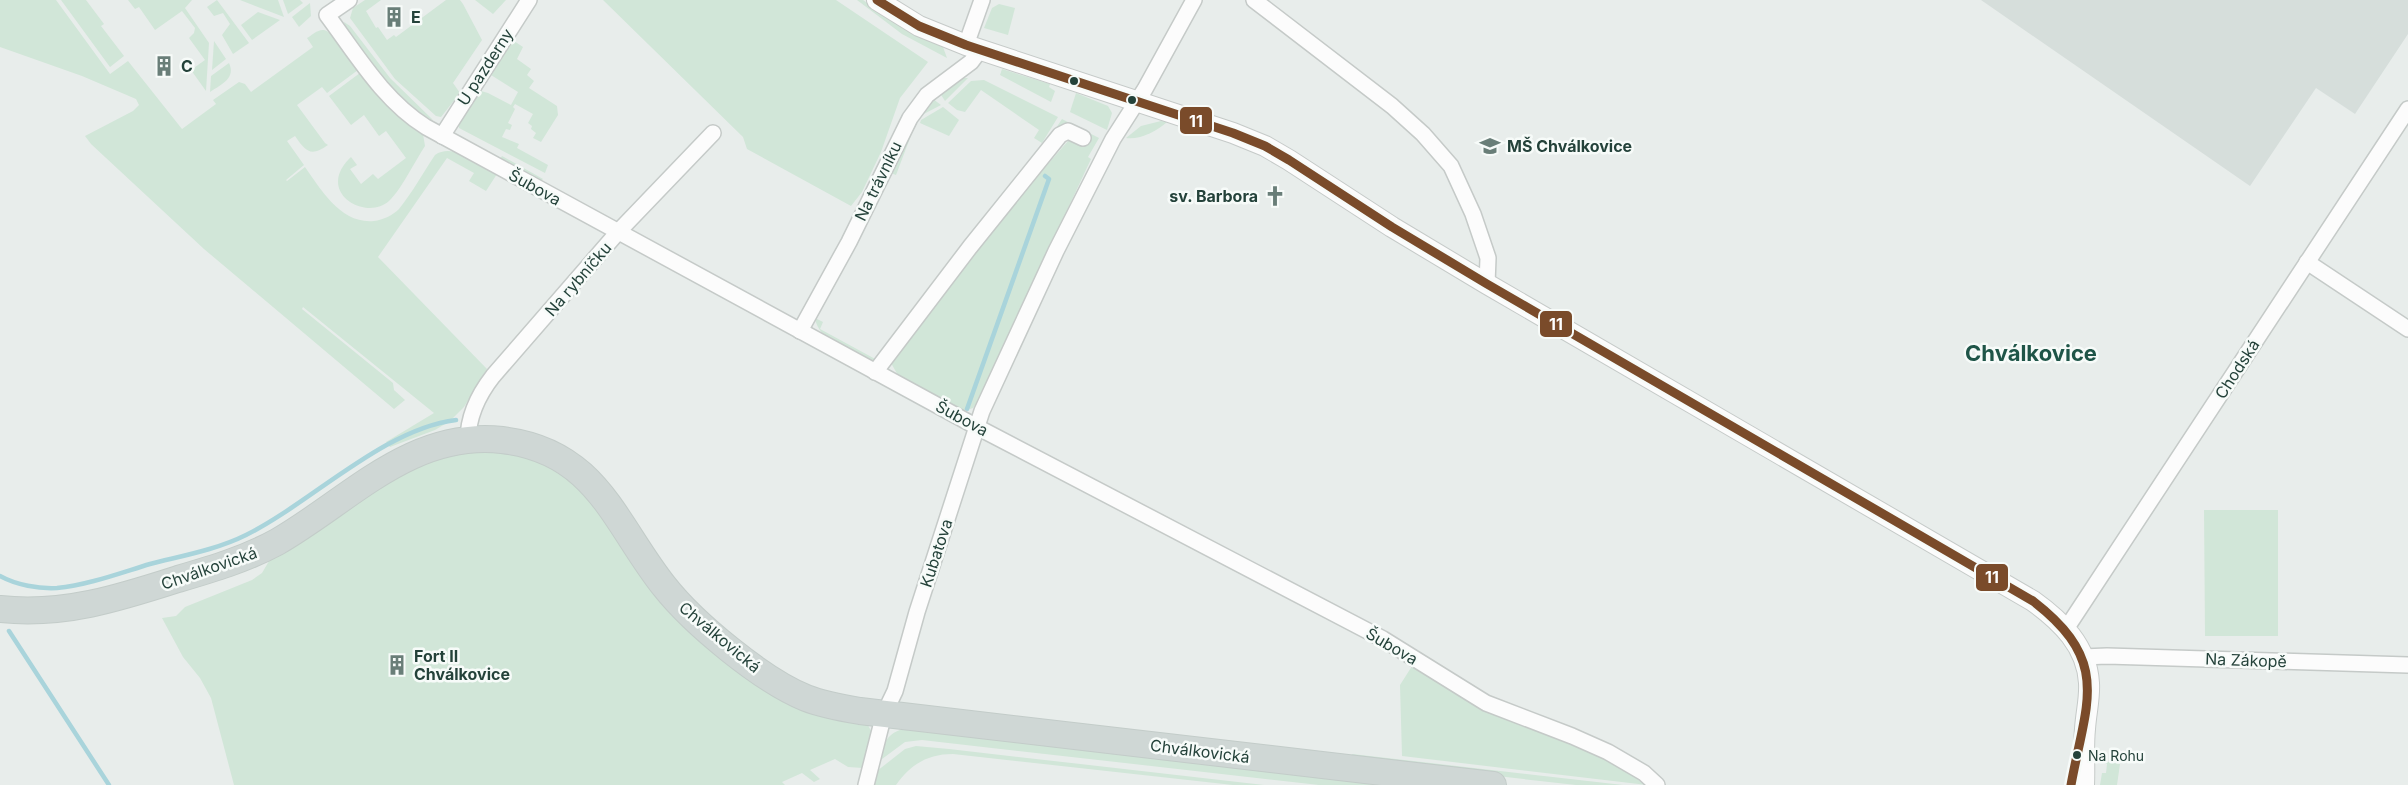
<svg xmlns="http://www.w3.org/2000/svg" width="2408" height="785" viewBox="0 0 2408 785" font-family="Inter,sans-serif">
<style>
.built{fill:#d6dedb}
.green{fill:#d1e6d8}
.lines{fill:none;stroke-linecap:round;stroke-linejoin:round}
.stream{stroke:#a9d4db;stroke-width:4.5}
.minor-casing{stroke:#c5cac8;stroke-width:18}
.tertiary-casing{stroke:#c5cac8;stroke-width:22}
.primary-casing{stroke:#c3ccc9;stroke-width:28}
.minor{stroke:#fcfcfc;stroke-width:15}
.tertiary{stroke:#fcfcfc;stroke-width:20}
.primary{stroke:#cfd7d5;stroke-width:26}
.bus-1-casing{stroke:#f7fbf9;stroke-width:14}
.bus-1{stroke:#7a4b2a;stroke-width:9}
.bus-dot{fill:#24423a;stroke:#f7fbf9;stroke-width:2}
.labels{text-anchor:middle;dominant-baseline:central;stroke-width:5;stroke-linejoin:round;paint-order:stroke}
.bus-label{font-size:14px;fill:#24423a;stroke:#f7fbf9;text-anchor:start}
.poi-label{font-size:16px;font-weight:bold;fill:#24423a;stroke:#f7fbf9;text-anchor:start}
.street-label{font-size:16px;fill:#24423a;stroke:#f7fbf9}
.district-label{font-size:22px;font-weight:bold;fill:#1f5548;stroke:#f7fbf9}
.line-badge{stroke:#f7fbf9;stroke-width:2}
.badge-label{font-size:16px;text-anchor:middle;font-weight:bold;fill:#fff}
</style>
<rect width="100%" height="100%" fill="#e8edeb"/>
<!-- built -->
<polygon class="built" points="1981,0 2408,0 2408,34 2355,114 2316,88 2250,186"/>
<!-- green -->
<g class="green">
<path d="M0 0H56L110 74 128 61 182 129 216 104 213 100 239 82 245 84 251 92 313 47 307 38C312 35 318 29 324 30 335 32 352 61 358 70L327 93 322 87 297 105 325 143 328 145C311 157 306 152 295 136L287 141 304 165 286 180 287 181 305 167C322 191 341 224 374 221 383 220 393 215 399 209 412 193 423 173 435 155 454 142 480 165 497 174L486 191 469 181 474 173 447 158 378 257 487 369 464 407 450 421 435 430 390 447 386 442 434 413 303 307 302 309 393 383 394 390 405 400 394 409 204 249 91 144 85 136 133 111 139 105 136 99 82 76 0 47Z"/>
<polygon points="61,0 86,0 104,24 101,26 124,56 110,67"/>
<polygon points="128,0 192,0 185,8 209,43 206,91 191,70 205,60 189,38 194,33 195,28 182,11 155,30 139,7 135,9"/>
<polygon points="217,0 249,43 233,54 222,35 230,24 223,13 214,16 207,7"/>
<polygon points="240,0 278,0 284,17"/>
<polygon points="283,0 300,0 303,3 288,14"/>
<polygon points="365,0 381,0 366,11 376,28 378,27 387,40 394,35 396,37 446,0 460,0 463,4 482,40 453,83 460,93 441,117 436,116 395,79 350,18 353,8"/>
<polygon points="475,0 506,0 493,14"/>
<polygon points="603,0 836,0 928,62 900,98 881,152 862,192 851,206 747,149 743,137"/>
<polygon points="857,0 863,0 893,21 943,47 947,58 902,34"/>
<polygon points="310,3 311,16 299,27 292,17"/>
<polygon points="999,4 1015,8 1008,35 984,28 992,8"/>
<polygon points="258,12 280,20 252,40 241,25"/>
<path d="M344 22 350 26 390 78 433 120C410 113 347 45 344 22Z"/>
<polygon points="214,41 226,59 212,70"/>
<polygon points="514,41 523,47 517,59 531,69 527,75 534,81 529,88 557,106 558,115 541,142 533,138 536,133 531,129 532,126 528,123 533,114 515,104 513,107 515,109 508,123 512,125 510,130 506,129 502,137 519,144 517,148 548,165 545,173 459,128 459,123 481,91 488,93 511,105 518,92 491,75 511,42"/>
<path d="M229 63C236 78 222 84 210 92L211 76Z"/>
<polygon points="1002,69 1050,84 1049,87 1055,91 1051,102 1000,75"/>
<path d="M360 73 401 118 423 134 425 146C415 161 401 190 389 201 366 222 314 192 351 157L357 165 350 169 361 184 373 174 378 179 406 158 386 131 379 136 364 115 351 125 329 96Z"/>
<polygon points="962,78 968,78 945,101 938,90"/>
<polygon points="984,80 1058,117 1042,143 1034,138 1039,130 981,90 965,112 957,110 948,103 971,81"/>
<polygon points="1076,93 1108,106 1112,113 1107,130 1070,112"/>
<polygon points="928,99 933,99 941,105 918,117 896,175 888,172 916,114"/>
<polygon points="943,107 959,120 949,136 920,123 921,120"/>
<polygon points="1062,119 1099,138 1088,157 1091,159 979,399 973,408 961,412 899,377 891,363 1000,219 1068,141 1086,136 1064,123 1044,150 1042,149"/>
<path d="M1161 121 1167 122C1157 131 1140 140 1126 138L1141 126Z"/>
<polygon points="502,156 543,179 540,182 500,159"/>
<path d="M815 318 823 322 820 329 877 360H870C852 351 818 341 815 318Z"/>
<polygon points="487,449 534,458 576,482 667,603 867,723 873,735 863,768 848,767 835,759 810,770 820,779 814,782 802,773 782,782 785,785 234,785 211,698 200,678 183,657 162,618 176,616 185,607 252,580 262,573 272,556 396,474 442,456"/>
<polygon points="2278,510 2278,636 2205,636 2204,510"/>
<polygon points="1414,663 1452,691 1481,709 1600,756 1640,774 1647,785 1402,756 1400,685"/>
<path d="M903 729 1414 785H1319L922 740 905 742 878 762C883 746 885 734 903 729Z"/>
<path d="M916 746 949 749 1264 785H1233L953 754C928 754 911 764 896 785H871L877 771 905 749Z"/>
<polygon points="1352,754 1623,785 1576,785 1354,760"/>
<polygon points="2103,761 2120,764 2117,785 2100,785 2102,773 2106,773 2107,764 2103,763"/>
</g>
<g class="lines">
<!-- stream -->
<g class="stream">
<polyline points="967,409 1049,179 1045,176"/>
<path d="M0 576C16 585 39 589 57 588 88 585 120 573 150 564 181 556 216 550 246 535 311 503 383 429 456 420"/>
<polyline points="9,631 109,785"/>
</g>
<!-- minor casing -->
<g class="minor-casing">
<g id="minor">
<path d="M349 0 327 15C357 55 383 100 426 127L977 427 1383 639 1486 703 1572 736 1608 752 1644 773 1657 785"/>
<polyline points="1254,0 1392,106 1423,134 1451,166 1473,214 1488,258 1487,284"/>
<polyline points="966,45 982,0"/>
<polyline points="442,136 529,0"/>
<polyline points="2307,262 2408,329"/>
<polyline points="800,331 849,242 910,118 927,95 971,62 980,50"/>
<polyline points="875,372 970,247 1060,135 1068,131 1083,138"/>
<path d="M468 440C468 415 479 394 493 376L618 232 713 133"/>
<polyline points="2066,629 2408,109"/>
<polyline points="2083,657 2107,656 2408,665"/>
<polyline points="866,785 884,714 895,691 917,612 982,411 1056,251 1113,139 1145,89 1194,0"/>
</g>
</g>
<!-- tertiary casing -->
<g class="tertiary-casing">
<path id="tertiary" d="M877 0 919 26 966 45 1233 133 1265 146 1289 160 1392 227 1487 284 2033 601C2061 621 2087 646 2089 683 2090 698 2086 713 2085 729 2083 748 2085 766 2084 785"/>
</g>
<!-- primary casing -->
<g class="primary-casing">
<path id="primary" d="M0 609C63 616 119 598 178 579 212 569 246 559 277 542 350 500 411 430 502 440 597 451 614 523 664 586 694 624 762 680 806 698 824 705 842 708 860 711L1493 785"/>
</g>
<!-- minor -->
<use href="#minor" class="minor"/>
<!-- tertiary -->
<use href="#tertiary" class="tertiary"/>
<!-- primary -->
<use href="#primary" class="primary"/>
<!-- bus-1 casing -->
<g class="bus-1-casing">
<path id="bus-1" d="M877 0 919 26 966 45 1233 133 1265 146 1289 160 1392 227 1487 284 2033 601C2112 662 2086 702 2071 785"/>
</g>
<!-- bus-1 -->
<use href="#bus-1" class="bus-1"/>
</g>
<!-- icons -->
<defs>
<g id="building-bare" transform="scale(1.62)"><path d="M-4-6H4V6H1V3H-1V6H-4ZM-2.5-4.3h1.7v1.8h-1.7ZM.8-4.3h1.7v1.8H.8ZM-2.5-1h1.7V.8h-1.7ZM.8-1h1.7V.8H.8Z" fill="#697e78" stroke="#f7fbf9" stroke-width="2.5" paint-order="stroke"/></g>
<g id="school-bare" transform="scale(1.62)"><path d="M0-5L7-2L0 1L-7-2ZM-4 1L0 2.5L4 1V4Q0 6-4 4Z" fill="#697e78" stroke="#f7fbf9" stroke-width="2.5" paint-order="stroke"/></g>
<g id="church-bare" transform="scale(1.62)"><path d="M-1.2-6h2.4v3.5h3.3v2.4h-3.3V6h-2.4V-.1h-3.3v-2.4h3.3Z" fill="#697e78" stroke="#f7fbf9" stroke-width="2.5" paint-order="stroke"/></g>
</defs>
<g fill-rule="evenodd">
<use href="#building-bare" x="394" y="17"/>
<use href="#building-bare" x="164" y="66"/>
<use href="#school-bare" x="1490" y="146"/>
<use href="#church-bare" x="1275" y="196"/>
<use href="#building-bare" x="397" y="665"/>
</g>
<!-- markers -->
<g class="bus-dot">
<circle cx="1074" cy="81" r="5"/>
<circle cx="1132" cy="100" r="5"/>
<circle cx="2077" cy="755" r="5"/>
</g>
<g class="labels">
<!-- bus labels -->
<g class="bus-label">
<text x="2088" y="755">Na Rohu</text>
</g>
<!-- poi labels -->
<g class="poi-label">
<text x="411" y="17">E</text>
<text x="181" y="66">C</text>
<text x="1507" y="146">MŠ Chválkovice</text>
<text x="1258" y="196" text-anchor="end">sv. Barbora</text>
<text x="414" y="656">Fort II<tspan x="414" dy="18">Chválkovice</tspan></text>
</g>
<!-- street labels -->
<g class="street-label">
<text transform="translate(485 67) rotate(-57)">U pazderny</text>
<text transform="translate(878 181) rotate(-64)">Na trávníku</text>
<text transform="translate(535 187) rotate(29)">Šubova</text>
<text transform="translate(578 279) rotate(-49)">Na rybníčku</text>
<text transform="translate(2237 369) rotate(-57)">Chodská</text>
<text transform="translate(962 418) rotate(28)">Šubova</text>
<text transform="translate(936 553) rotate(-72)">Kubatova</text>
<text transform="translate(209 568) rotate(-19)">Chválkovická</text>
<text transform="translate(720 637) rotate(40)">Chválkovická</text>
<text transform="translate(1392 646) rotate(30)">Šubova</text>
<text transform="translate(2246 660) rotate(2)">Na Zákopě</text>
<text transform="translate(1200 751) rotate(7)">Chválkovická</text>
</g>
<!-- district labels -->
<g class="district-label">
<text x="2031" y="353">Chválkovice</text>
</g>
</g>
<g class="line-badge">
<rect x="1179" y="106" width="34" height="29" rx="6" fill="#7a4b2a"/>
<rect x="1539" y="310" width="34" height="28" rx="6" fill="#7a4b2a"/>
<rect x="1975" y="563" width="34" height="29" rx="6" fill="#7a4b2a"/>
</g>
<g class="badge-label">
<text x="1196" y="127">11</text>
<text x="1556" y="330">11</text>
<text x="1992" y="583">11</text>
</g>
</svg>
